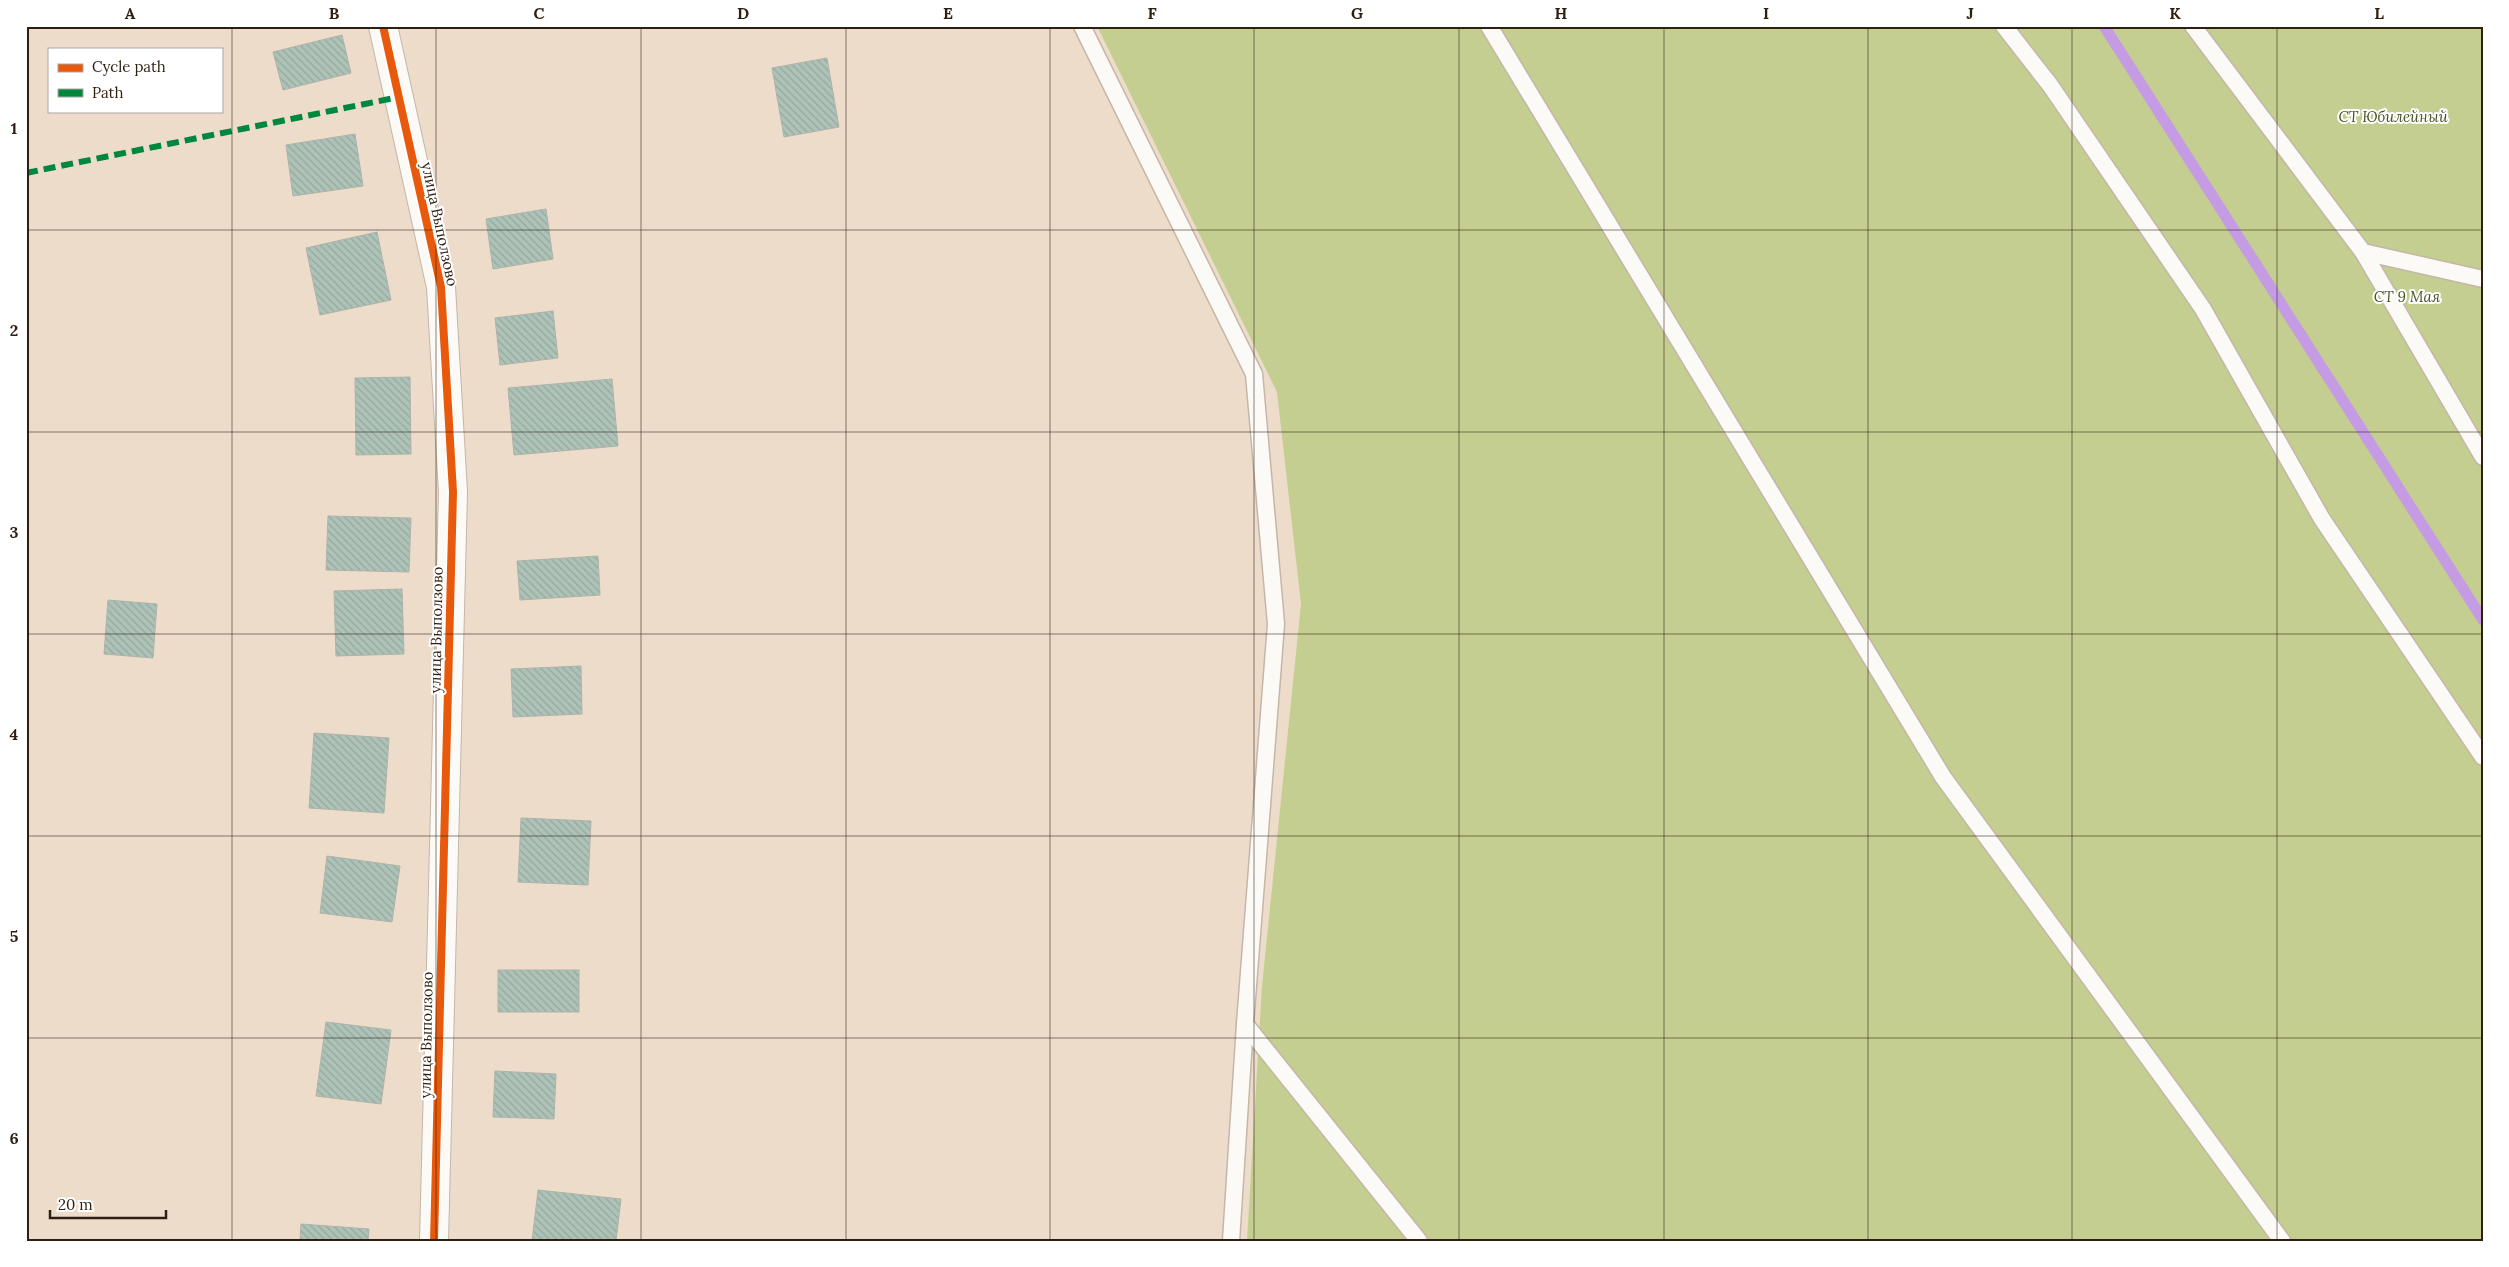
<svg xmlns="http://www.w3.org/2000/svg" width="2509" height="1267" viewBox="0 0 2509 1267" font-family="Lora,serif">
<style>
.garden{fill:#c4ce90}
.lines{fill:none;stroke-linecap:round;stroke-linejoin:round}
.stream{stroke:#c59ce3;stroke-width:11}
.building{fill:url(#building-back-hatch);stroke:#aeb3a9}
.lane-casing{stroke:#c5b6a7;stroke-width:19}
.secondary-casing{stroke:#c5b6a7;stroke-width:30}
.lane{stroke:#fcfaf7;stroke-width:16}
.secondary{stroke:#fcfaf7;stroke-width:28}
.quiet{stroke:#00873e;stroke-width:6;stroke-dasharray:12 6;stroke-linecap:butt}
.cycleway-casing{stroke:#fff;stroke-width:11}
.cycleway{stroke:#e8590c;stroke-width:8}
.grid{fill:none;stroke:#2e1f10;stroke-width:1;stroke-opacity:0.55}
.labels{text-anchor:middle;dominant-baseline:central;stroke-width:4;stroke-linejoin:round;paint-order:stroke}
.park-label{font-size:15px;font-style:italic;fill:#455523;stroke:#fff}
.street-label{font-size:15px;fill:#2e1f10;stroke:#fff}
.neatline{fill:none;stroke:#2e1f10;stroke-width:2}
.grid-label{font-size:16px;text-anchor:middle;font-weight:bold;fill:#2e1f10}
</style>
<defs>
<pattern id="building-back-hatch" width="6" height="6" patternUnits="userSpaceOnUse" patternTransform="scale(1.25)"><rect width="6" height="6" fill="#aec3b8"/><path d="M-1 5l2 2M0 0l6 6M5-1l2 2" fill="none" stroke="#96a79d"/></pattern>
</defs>
<rect width="100%" height="100%" fill="#eedccb"/>
<!-- garden -->
<polygon class="garden" points="1097,26 2483,26 2483,1241 1247,1241 1262,986 1301,604 1277,392"/>
<g class="lines">
<!-- stream -->
<polyline class="stream" points="2104,26 2483,620"/>
</g>
<!-- building -->
<g class="building">
<polygon points="342,35 351,73 283,90 273,52"/>
<polygon points="827,58 839,127 784,137 772,68"/>
<polygon points="355,134 363,186 293,196 286,145"/>
<polygon points="546,209 553,259 493,269 486,219"/>
<polygon points="377,232 391,300 320,315 306,248"/>
<polygon points="553,311 558,358 500,365 495,318"/>
<polygon points="410,377 411,454 356,455 355,378"/>
<polygon points="612,379 618,446 514,455 508,388"/>
<polygon points="328,516 411,518 409,572 326,570"/>
<polygon points="598,556 600,595 520,600 517,561"/>
<polygon points="402,589 404,654 336,656 334,591"/>
<polygon points="108,600 157,604 153,658 104,654"/>
<polygon points="581,666 582,714 513,717 511,669"/>
<polygon points="314,733 389,738 384,813 309,808"/>
<polygon points="521,818 591,821 588,885 518,882"/>
<polygon points="327,856 400,866 392,922 320,913"/>
<rect x="498" y="970" width="81" height="42"/>
<polygon points="326,1022 391,1030 381,1104 316,1096"/>
<polygon points="495,1071 556,1074 554,1119 493,1117"/>
<polygon points="538,1190 621,1199 616,1241 532,1241"/>
<polygon points="301,1224 369,1229 368,1241 300,1241"/>
</g>
<g class="lines">
<!-- lane casing -->
<g class="lane-casing">
<g id="lane">
<polyline points="1082,26 1254,374 1276,624 1245,1024 1419,1241"/>
<polyline points="1489,26 1943,777 2282,1241"/>
<polyline points="2004,26 2050,85 2203,309 2322,519 2483,757"/>
<polyline points="2193,26 2363,252 2483,457"/>
<polyline points="2363,252 2483,279"/>
<polyline points="1231,1241 1245,1024"/>
</g>
</g>
<!-- secondary casing -->
<g class="secondary-casing">
<polyline id="secondary" points="383,26 441,287 453,492 434,1241"/>
</g>
<!-- lane -->
<use href="#lane" class="lane"/>
<!-- secondary -->
<use href="#secondary" class="secondary"/>
<!-- quiet -->
<polyline class="quiet" points="26,173 399,97"/>
<!-- cycleway casing -->
<g class="cycleway-casing">
<polyline id="cycleway" points="383,26 441,287 453,492 434,1241"/>
</g>
<!-- cycleway -->
<use href="#cycleway" class="cycleway"/>
</g>
<!-- grid -->
<path class="grid" d="M232 26V1241M436 26V1241M641 26V1241M846 26V1241M1050 26V1241M1254 26V1241M1459 26V1241M1664 26V1241M1868 26V1241M2072 26V1241M2277 26V1241M26 230H2483M26 432H2483M26 634H2483M26 836H2483M26 1038H2483"/>
<g class="labels">
<!-- park labels -->
<g class="park-label">
<text x="2393" y="116">СТ Юбилейный</text>
<text x="2407" y="296">СТ 9 Мая</text>
</g>
<!-- street labels -->
<g class="street-label">
<text transform="translate(440 224) rotate(78)">улица Выползово</text>
<text transform="translate(436 630) rotate(-89)">улица Выползово</text>
<text transform="translate(426 1035) rotate(-89)">улица Выползово</text>
</g>
</g>
<!-- border -->
<rect width="2509" height="1267" fill="none" stroke="#ffffff" stroke-width="55"/>
<!-- legend -->
<rect x="48" y="48" width="175" height="65" fill="#ffffff" stroke="#aba59f"/>
<rect x="58" y="64" width="25" height="8" fill="#e8590c" stroke="#aba59f"/>
<text x="92" y="72" font-size="15" fill="#2e1f10">Cycle path</text>
<rect x="58" y="89" width="25" height="8" fill="#00873e" stroke="#aba59f"/>
<text x="92" y="98" font-size="15" fill="#2e1f10">Path</text>
<!-- scale -->
<path d="M50 1210v8h116v-8" fill="none" stroke="#2e1f10" stroke-width="2.5"/>
<text x="58" y="1210" font-size="15" fill="#2e1f10" stroke="#ffffff" stroke-width="4" paint-order="stroke">20 m</text>
<rect x="28" y="28" width="2454" height="1212" class="neatline"/>
<g class="grid-label">
<text x="130" y="19">A</text>
<text x="334" y="19">B</text>
<text x="539" y="19">C</text>
<text x="743" y="19">D</text>
<text x="948" y="19">E</text>
<text x="1152" y="19">F</text>
<text x="1357" y="19">G</text>
<text x="1561" y="19">H</text>
<text x="1766" y="19">I</text>
<text x="1970" y="19">J</text>
<text x="2175" y="19">K</text>
<text x="2379" y="19">L</text>
<text x="14" y="134">1</text>
<text x="14" y="336">2</text>
<text x="14" y="538">3</text>
<text x="14" y="740">4</text>
<text x="14" y="942">5</text>
<text x="14" y="1144">6</text>
</g>
</svg>
